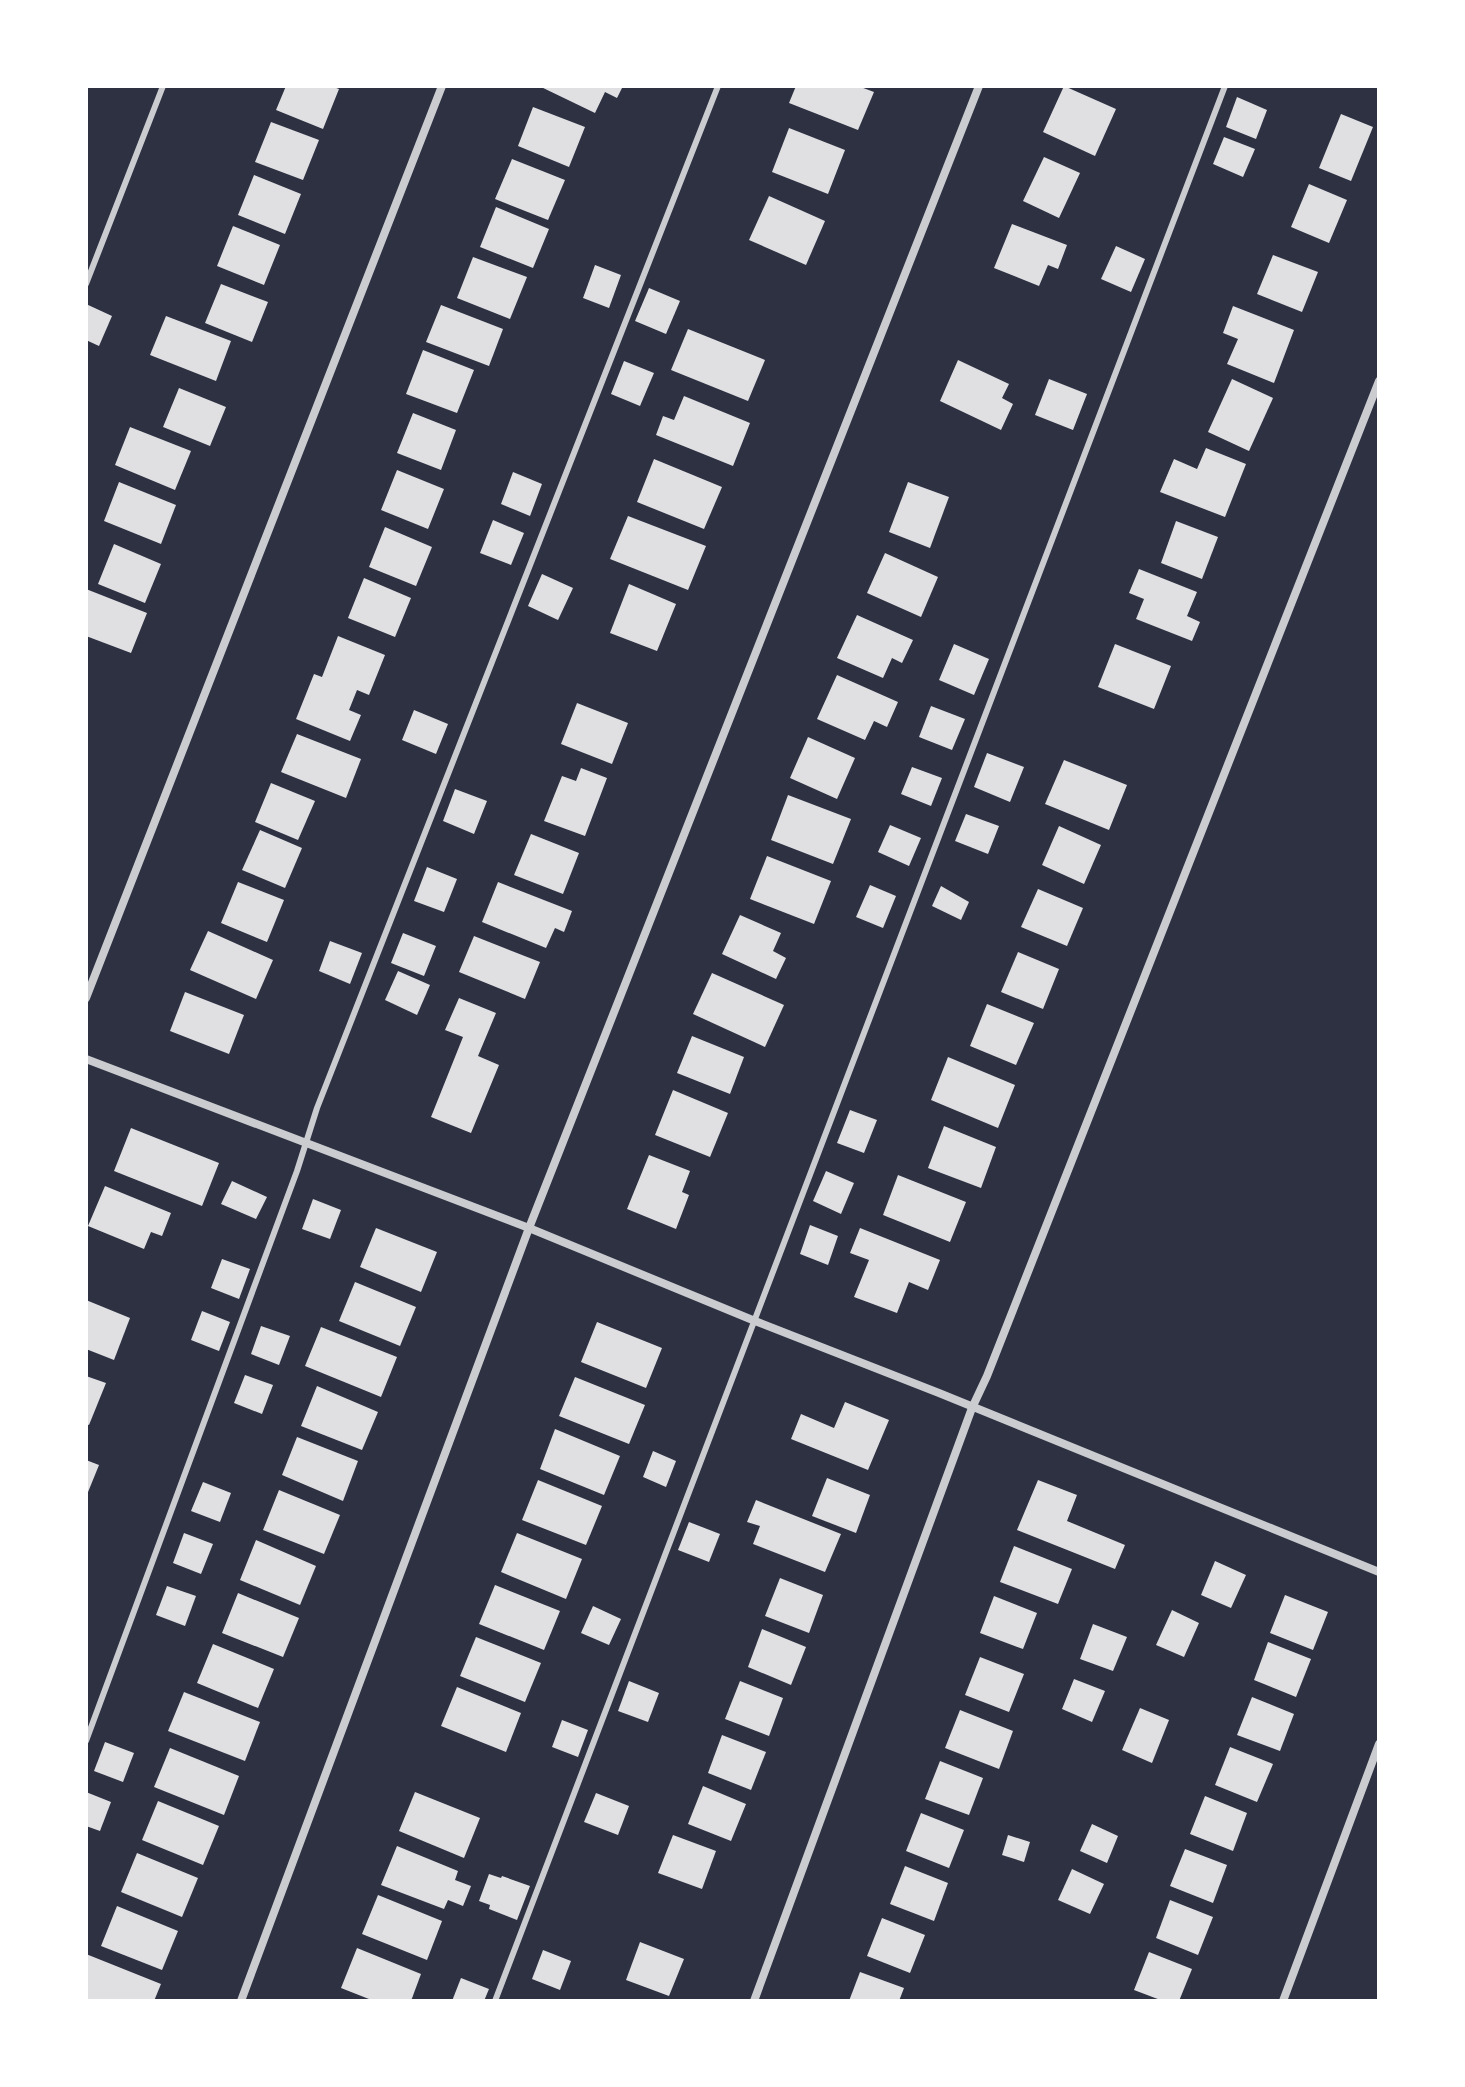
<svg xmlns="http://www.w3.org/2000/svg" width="1465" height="2087" viewBox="0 0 1465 2087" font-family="'Exo 2',sans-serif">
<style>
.building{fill:#e0e0e3}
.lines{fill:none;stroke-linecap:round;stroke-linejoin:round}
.service{stroke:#caccd0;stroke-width:6}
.minor{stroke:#caccd0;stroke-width:8}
</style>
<rect width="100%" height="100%" fill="#2d3142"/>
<!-- building -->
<g class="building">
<polygon points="286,86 331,86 339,89 323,129 276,110"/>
<polygon points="539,86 623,86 617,98 605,92 595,113"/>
<polygon points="796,86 858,86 874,92 858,130 789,103"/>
<polygon points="1064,86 1116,109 1095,156 1043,132"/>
<polygon points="1237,97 1267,110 1256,139 1226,127"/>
<polygon points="533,107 585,127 569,167 518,146"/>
<polygon points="1341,114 1373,127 1351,181 1319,168"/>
<polygon points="271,122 319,140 303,180 255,162"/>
<polygon points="789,128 845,150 828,194 772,172"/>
<polygon points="1224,137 1255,149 1243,177 1213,164"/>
<polygon points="1044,157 1080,173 1059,218 1023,201"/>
<polygon points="512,159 565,180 548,220 495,199"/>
<polygon points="254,175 301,194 285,234 238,215"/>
<polygon points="1309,184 1347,200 1329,243 1291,227"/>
<polygon points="769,196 825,221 806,265 749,240"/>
<polygon points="496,207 549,229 533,268 480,247"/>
<polygon points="1012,224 1067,245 1058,269 1048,265 1039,286 994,268"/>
<polygon points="233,226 280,245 264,285 217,266"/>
<polygon points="1116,246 1145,259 1131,292 1101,279"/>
<polygon points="1273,255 1318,272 1302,312 1257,294"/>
<polygon points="473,257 527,277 510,319 457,298"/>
<polygon points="595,265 621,275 609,308 583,298"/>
<polygon points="221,284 268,302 252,342 205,323"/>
<polygon points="649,288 680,301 666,334 635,321"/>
<polygon points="86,304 112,316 99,346 86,340"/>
<polygon points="441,305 503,329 489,366 426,342"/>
<polygon points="1233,306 1294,330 1274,383 1227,364 1238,339 1223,333"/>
<polygon points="166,316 231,341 216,381 150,355"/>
<polygon points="688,329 765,360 748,401 671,370"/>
<polygon points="423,350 474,370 457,413 406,394"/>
<polygon points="958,360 1009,384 1002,398 1013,404 1001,430 940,401"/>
<polygon points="624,361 654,373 640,406 611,394"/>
<polygon points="1049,379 1087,394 1073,430 1035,415"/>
<polygon points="1232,379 1273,398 1249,451 1208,432"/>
<polygon points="179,388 226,407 210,446 163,427"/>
<polygon points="684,396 750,423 733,466 656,435 663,416 674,420"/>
<polygon points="413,413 456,430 441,470 397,453"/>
<polygon points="130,427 191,451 175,490 115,465"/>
<polygon points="1206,448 1246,464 1225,517 1160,492 1174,459 1197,469"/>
<polygon points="654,459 722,487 704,529 637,502"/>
<polygon points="397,470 444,489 428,529 381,510"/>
<polygon points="513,472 542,484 530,516 501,504"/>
<polygon points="119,482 176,505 161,544 104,521"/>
<polygon points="908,482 949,497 930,548 889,532"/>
<polygon points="628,516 706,546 688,590 610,559"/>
<polygon points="493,520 524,533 511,565 480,553"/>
<polygon points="1176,521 1218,537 1202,579 1161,563"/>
<polygon points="385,527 432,547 416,586 369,567"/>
<polygon points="114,544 161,564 145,603 98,584"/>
<polygon points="885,553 938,577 921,617 867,593"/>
<polygon points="1139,569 1197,592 1187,616 1200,622 1192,641 1136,619 1144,599 1129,593"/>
<polygon points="542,574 573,588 558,620 528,606"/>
<polygon points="364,578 411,598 395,637 348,618"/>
<polygon points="629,584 676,604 657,651 610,633"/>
<polygon points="86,589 147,613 131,653 86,636"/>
<polygon points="857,615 913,640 902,663 892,658 883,678 837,658"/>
<polygon points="338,636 385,655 369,695 357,690 349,710 361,715 350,741 296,719 314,674 322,677"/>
<polygon points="954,644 989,659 974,695 939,680"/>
<polygon points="1115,644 1171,666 1154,709 1098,687"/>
<polygon points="837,675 898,702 887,727 874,721 865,740 817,719"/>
<polygon points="577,703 628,723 612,764 561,744"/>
<polygon points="931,706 965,719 952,750 919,737"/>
<polygon points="414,710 448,724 436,754 402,740"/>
<polygon points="297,734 361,759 346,798 281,772"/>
<polygon points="808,737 855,758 837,799 790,778"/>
<polygon points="987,753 1024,767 1010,802 974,787"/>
<polygon points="1064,760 1127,785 1109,830 1045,804"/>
<polygon points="912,767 942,778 931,806 901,794"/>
<polygon points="581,768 607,778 585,836 544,821 562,776 576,781"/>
<polygon points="271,783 315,801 298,840 255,822"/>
<polygon points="455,789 487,801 474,834 443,821"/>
<polygon points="788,795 851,819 833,864 771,840"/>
<polygon points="966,814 999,826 988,854 955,841"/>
<polygon points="890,825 921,838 909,866 878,852"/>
<polygon points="1059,826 1101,845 1084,884 1042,865"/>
<polygon points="260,830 302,848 285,888 242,870"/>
<polygon points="531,834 579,853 563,894 514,875"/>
<polygon points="767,856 831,881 814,924 750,899"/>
<polygon points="427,867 457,879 444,912 414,901"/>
<polygon points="238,882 284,900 267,942 221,923"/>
<polygon points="498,882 572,911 564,932 555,928 546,948 482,922"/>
<polygon points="870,885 896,896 883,928 856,917"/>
<polygon points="941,886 969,902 961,920 932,906"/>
<polygon points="1038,889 1083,908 1067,946 1021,927"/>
<polygon points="740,915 781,933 773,951 786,958 776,979 722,954"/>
<polygon points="208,931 273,960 256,999 190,970"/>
<polygon points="403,933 436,946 424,976 391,963"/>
<polygon points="474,936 540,962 525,999 459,972"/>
<polygon points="330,941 362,953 350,984 319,971"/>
<polygon points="1018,952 1059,969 1043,1009 1001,992"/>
<polygon points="398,971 430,985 417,1015 385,1000"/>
<polygon points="712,973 784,1005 765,1047 693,1014"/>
<polygon points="185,992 244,1015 229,1054 170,1031"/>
<polygon points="459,998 496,1013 478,1056 499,1065 471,1133 431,1117 463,1037 445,1030"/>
<polygon points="987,1004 1034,1023 1016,1065 970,1046"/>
<polygon points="692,1036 744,1057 730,1094 677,1073"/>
<polygon points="948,1057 1015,1085 998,1128 931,1100"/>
<polygon points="673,1090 728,1113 710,1157 655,1135"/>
<polygon points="850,1110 877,1120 864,1153 837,1143"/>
<polygon points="944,1126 996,1147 981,1188 928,1168"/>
<polygon points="131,1128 219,1163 202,1206 114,1171"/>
<polygon points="649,1155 690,1171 682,1192 689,1195 676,1229 627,1209"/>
<polygon points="826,1171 854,1183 841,1214 813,1201"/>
<polygon points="898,1175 966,1202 950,1242 883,1215"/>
<polygon points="232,1181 267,1197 256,1219 221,1204"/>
<polygon points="105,1186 171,1213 162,1236 151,1232 144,1249 88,1226"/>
<polygon points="313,1199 341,1210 330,1239 302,1229"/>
<polygon points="810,1225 838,1236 828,1265 800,1254"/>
<polygon points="376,1228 437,1252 421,1292 360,1267"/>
<polygon points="860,1228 940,1260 928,1290 909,1282 897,1313 854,1297 869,1260 850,1253"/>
<polygon points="222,1259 250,1269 239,1299 211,1288"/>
<polygon points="355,1282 416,1307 400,1346 339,1321"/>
<polygon points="86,1300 130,1318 114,1360 86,1349"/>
<polygon points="202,1311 230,1322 219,1351 191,1340"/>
<polygon points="597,1322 662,1348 646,1388 581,1362"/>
<polygon points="261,1326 290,1336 279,1365 251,1354"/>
<polygon points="321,1327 397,1357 381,1397 305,1366"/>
<polygon points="245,1375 273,1385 262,1414 234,1403"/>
<polygon points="86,1376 106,1383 89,1425 86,1424"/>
<polygon points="575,1377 645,1405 629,1444 559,1416"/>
<polygon points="317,1386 378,1412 362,1450 301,1426"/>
<polygon points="845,1402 889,1420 868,1470 791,1439 801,1414 834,1428"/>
<polygon points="555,1429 620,1456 604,1495 540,1469"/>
<polygon points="297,1437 358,1461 343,1501 282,1475"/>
<polygon points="653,1451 676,1461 666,1487 643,1477"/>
<polygon points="86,1460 99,1465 86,1497"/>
<polygon points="827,1478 870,1495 856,1533 812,1516"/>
<polygon points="538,1480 602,1506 586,1545 522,1520"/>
<polygon points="1038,1480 1077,1495 1067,1521 1125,1545 1115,1569 1017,1530"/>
<polygon points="203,1482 231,1493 220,1522 191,1511"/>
<polygon points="279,1490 340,1515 324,1554 263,1530"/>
<polygon points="756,1500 841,1534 825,1572 753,1544 760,1526 747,1522"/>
<polygon points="689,1522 720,1534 709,1562 678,1550"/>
<polygon points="184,1533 213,1544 201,1574 173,1563"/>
<polygon points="517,1533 582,1559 566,1599 501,1572"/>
<polygon points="256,1540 316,1566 300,1605 240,1580"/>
<polygon points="1014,1546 1072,1569 1058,1604 1000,1582"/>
<polygon points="1215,1561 1246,1575 1231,1608 1201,1595"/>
<polygon points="780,1578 823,1595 809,1633 765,1616"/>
<polygon points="495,1585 560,1611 544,1650 479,1624"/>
<polygon points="167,1586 196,1596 185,1626 156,1615"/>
<polygon points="238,1593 299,1618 283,1657 222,1633"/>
<polygon points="1285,1595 1328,1612 1313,1650 1270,1633"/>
<polygon points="994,1596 1037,1613 1023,1649 980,1633"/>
<polygon points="593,1606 621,1619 609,1645 581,1633"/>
<polygon points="1172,1610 1199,1623 1184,1657 1156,1645"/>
<polygon points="1093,1624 1127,1637 1113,1671 1080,1659"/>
<polygon points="762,1629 806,1647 791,1685 748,1667"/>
<polygon points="476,1637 541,1663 525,1702 460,1676"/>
<polygon points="1268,1642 1311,1659 1296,1697 1254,1680"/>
<polygon points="213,1644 274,1669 258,1708 197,1683"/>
<polygon points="980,1657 1024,1674 1009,1712 965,1695"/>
<polygon points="1074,1679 1105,1691 1092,1722 1062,1709"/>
<polygon points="629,1681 659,1693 648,1722 618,1711"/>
<polygon points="740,1681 783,1698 769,1736 725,1719"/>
<polygon points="457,1687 521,1713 506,1752 441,1726"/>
<polygon points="184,1692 260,1722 245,1761 168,1731"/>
<polygon points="1252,1697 1294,1714 1280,1751 1237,1735"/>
<polygon points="1140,1708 1169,1720 1152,1763 1122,1750"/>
<polygon points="960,1710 1013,1731 999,1769 945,1748"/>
<polygon points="562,1720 588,1730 578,1757 552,1747"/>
<polygon points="722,1735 766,1752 751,1790 708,1773"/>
<polygon points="105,1742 134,1753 123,1782 94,1771"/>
<polygon points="1230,1747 1273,1764 1257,1802 1215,1785"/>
<polygon points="170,1748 239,1776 224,1815 154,1787"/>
<polygon points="940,1761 983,1778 969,1815 925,1799"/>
<polygon points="703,1786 746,1804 731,1841 688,1824"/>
<polygon points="86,1792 111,1802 100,1831 86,1826"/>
<polygon points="415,1792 480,1818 464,1858 399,1831"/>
<polygon points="596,1793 629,1806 618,1835 584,1822"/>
<polygon points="1205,1796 1247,1813 1233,1851 1190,1834"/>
<polygon points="158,1801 219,1826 203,1865 142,1840"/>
<polygon points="921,1813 964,1830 949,1868 906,1851"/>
<polygon points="1092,1824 1118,1836 1107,1863 1080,1851"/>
<polygon points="673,1835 716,1851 702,1889 658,1873"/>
<polygon points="1008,1835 1030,1842 1024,1862 1002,1855"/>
<polygon points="397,1846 458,1871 455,1880 471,1886 463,1906 448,1900 444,1909 381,1885"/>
<polygon points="1185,1849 1227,1865 1213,1903 1170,1886"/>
<polygon points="137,1853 198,1878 182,1917 121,1892"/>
<polygon points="905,1866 948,1883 934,1921 890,1904"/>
<polygon points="1072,1869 1104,1884 1090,1914 1058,1900"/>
<polygon points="489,1874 501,1878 502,1876 530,1886 517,1920 489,1909 490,1905 479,1901"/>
<polygon points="378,1895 442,1921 427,1960 362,1934"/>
<polygon points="1170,1900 1213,1917 1198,1955 1156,1938"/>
<polygon points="117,1906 178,1931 162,1970 101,1946"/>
<polygon points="882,1918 925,1935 910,1973 867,1956"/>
<polygon points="640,1942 684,1959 669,1996 626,1980"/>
<polygon points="357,1948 421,1974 411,2001 374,2001 341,1988"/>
<polygon points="543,1950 571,1961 560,1990 532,1979"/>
<polygon points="1149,1952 1192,1969 1179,2001 1163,2001 1134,1990"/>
<polygon points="86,1954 161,1984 154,2001 86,1999"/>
<polygon points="860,1972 904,1988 899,2001 849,2001"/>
<polygon points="461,1978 489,1989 484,2001 452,2001"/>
</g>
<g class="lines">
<!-- service -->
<g class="service">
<polyline points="86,284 163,86"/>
<polyline points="86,1741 297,1171 317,1108 718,86"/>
<polyline points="495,2001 1225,86"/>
</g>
<!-- minor -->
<g class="minor">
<polyline points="86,998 442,86"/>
<polyline points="86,1059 529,1228 755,1321 939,1393 1379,1572"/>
<polyline points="241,2001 529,1228 979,86"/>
<polyline points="754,2001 972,1408 987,1376 1379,381"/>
<polyline points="1283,2001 1379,1744"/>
</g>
</g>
<!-- border -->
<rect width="1465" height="2087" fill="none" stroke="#ffffff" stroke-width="176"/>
</svg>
